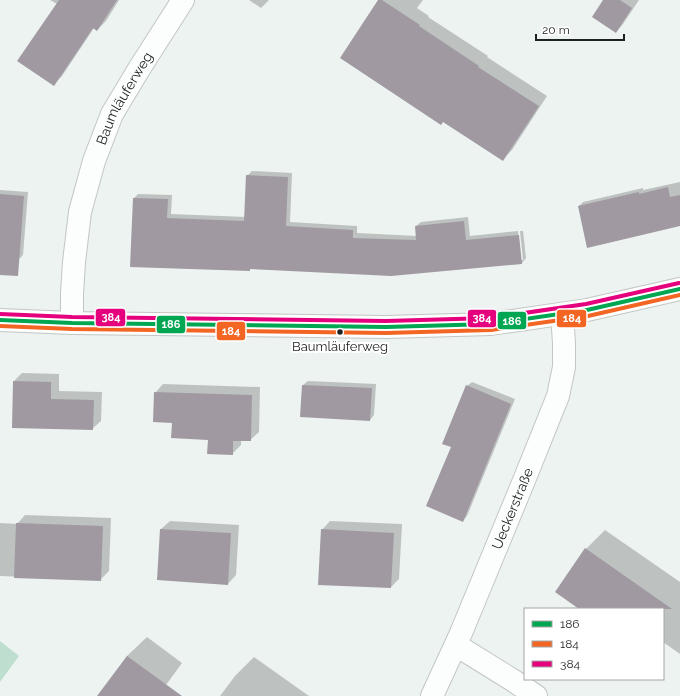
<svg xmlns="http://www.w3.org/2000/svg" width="680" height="696" viewBox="0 0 680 696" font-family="Raleway,sans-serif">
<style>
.green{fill:#bedfcf}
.shadow{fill:#0003}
.building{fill:#a099a2}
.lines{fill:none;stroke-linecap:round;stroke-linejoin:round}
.street-casing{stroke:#c2c6c4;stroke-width:24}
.secondary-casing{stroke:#c2c6c4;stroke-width:24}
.street{stroke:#fcfdfd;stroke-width:22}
.secondary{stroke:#fcfdfd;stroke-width:22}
.bus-1-casing{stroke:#fff;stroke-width:7}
.bus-2-casing{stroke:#fff;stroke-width:7}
.bus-3-casing{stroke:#fff;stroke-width:7}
.bus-1{stroke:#00a651;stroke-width:4}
.bus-2{stroke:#f26522;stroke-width:4}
.bus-3{stroke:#e5007d;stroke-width:4}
.bus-dot{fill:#1d211f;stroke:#fff;stroke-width:1.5}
.labels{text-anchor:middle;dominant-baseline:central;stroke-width:4;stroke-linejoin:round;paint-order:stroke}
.bus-label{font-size:13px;fill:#1d211f;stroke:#fff}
.street-label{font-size:14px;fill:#1d211f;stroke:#fff}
.line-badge{stroke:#fff;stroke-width:1.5}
.badge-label{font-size:11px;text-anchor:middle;font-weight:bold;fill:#fff}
</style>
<rect width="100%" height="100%" fill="#edf3f0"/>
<!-- green -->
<polygon class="green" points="0,641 19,656 0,682"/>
<!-- shadow -->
<g class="shadow">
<polygon points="50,0 119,0 106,21 97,30 94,28 62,76 53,85 57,4"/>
<polygon points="249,0 269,0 261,8"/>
<polygon points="380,0 423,0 417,8 429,16 428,17 488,56 487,57 547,96 512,150 503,159"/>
<polygon points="604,0 639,0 623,24 616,32"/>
<polygon points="252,171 292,173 290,222 357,226 357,233 417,236 416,226 421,222 468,217 470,236 518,231 521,260 523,260 520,231 523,231 526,258 522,263 251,268 249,270 134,198 138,194 172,195 171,214 246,217 247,176"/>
<polygon points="680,182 680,225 579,206 583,202 643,188 643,190"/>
<polygon points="0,190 28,192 23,255 19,259 0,258"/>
<polygon points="22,373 59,374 59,391 102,392 101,421 92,429 14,381"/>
<polygon points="308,381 376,384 374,415 370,420 303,385"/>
<polygon points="472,382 515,399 467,516 463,521 452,447 467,386"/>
<polygon points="163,384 260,387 259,432 250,440 241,440 241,445 232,454 209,439 173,422 155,393"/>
<polygon points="25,515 111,518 109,571 100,580 0,576 0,523 17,524"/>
<polygon points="170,521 239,525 236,575 228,584 161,529"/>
<polygon points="330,521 402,524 399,579 391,587 322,530"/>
<polygon points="605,530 680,582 680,654 663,642 663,609 581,609 586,549"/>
<polygon points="147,637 182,663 158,696 99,696 127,656"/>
<polygon points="254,657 309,696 220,696 235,676"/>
</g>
<!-- building -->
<g class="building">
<polygon points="59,0 117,0 97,31 93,28 54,86 17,61"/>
<polygon points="378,0 382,0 420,25 419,26 479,66 478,67 539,106 503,161 443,122 441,125 340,58"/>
<polygon points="603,0 620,0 632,8 616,33 592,17"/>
<polygon points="246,175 288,177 286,226 353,230 353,238 416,240 415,226 464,221 466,240 519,235 522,264 391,276 250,269 250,271 130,267 133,198 168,199 167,218 244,221"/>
<polygon points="668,187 670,197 680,195 680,226 587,248 578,206 639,192 639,194"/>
<polygon points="0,194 24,196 18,276 0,275"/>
<polygon points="13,381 51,382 51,399 94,400 93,430 12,428"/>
<polygon points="302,385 372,388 370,421 300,417"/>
<polygon points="466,385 511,404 463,522 426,506 451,447 442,444"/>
<polygon points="154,392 252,395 251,441 233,441 233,455 207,454 208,440 171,438 172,423 153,422"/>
<polygon points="16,523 103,526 101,581 14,578"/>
<polygon points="160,529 231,533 228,585 157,580"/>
<polygon points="321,529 394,533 391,588 318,585"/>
<polygon points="585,548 672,609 579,609 555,592"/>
<polygon points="127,656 182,696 97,696"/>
</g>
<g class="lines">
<!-- street casing -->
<g class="street-casing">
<g id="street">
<path id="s1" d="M72 323V294L74 262 80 212 94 161 112 114 139 69 183 0"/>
<polyline points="456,645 514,681 536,696"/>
<path id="s2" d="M432 696 461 633 525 478 558 396 564 367V343L562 314"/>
</g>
</g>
<!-- secondary casing -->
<g class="secondary-casing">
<polyline id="secondary" points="0,320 72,323 386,327 491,324 587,310 680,289"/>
</g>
<!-- street -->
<use href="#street" class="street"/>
<!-- secondary -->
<use href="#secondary" class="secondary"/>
<!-- bus-1 casing -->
<g class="bus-1-casing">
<polyline id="bus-1" points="0,320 72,323 386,327 491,324 587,310 680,289"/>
</g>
<!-- bus-2 casing -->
<g class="bus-2-casing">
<polyline id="bus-2" points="0,326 72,329 386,333 491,330 588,316 680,295"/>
</g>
<!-- bus-3 casing -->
<g class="bus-3-casing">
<polyline id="bus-3" points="0,314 72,317 386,321 490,318 586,304 679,283"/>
</g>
<!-- bus-1 -->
<use href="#bus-1" class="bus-1"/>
<!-- bus-2 -->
<use href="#bus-2" class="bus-2"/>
<!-- bus-3 -->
<use href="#bus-3" class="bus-3"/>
</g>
<!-- markers -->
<circle class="bus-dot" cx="340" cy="332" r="3.5"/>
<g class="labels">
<!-- bus labels -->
<g class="bus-label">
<text x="340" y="346">Baumläuferweg</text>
</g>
<!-- street labels -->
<g class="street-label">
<text stroke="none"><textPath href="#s1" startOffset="234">Baumläuferweg</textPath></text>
<text stroke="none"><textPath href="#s2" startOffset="204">Ueckerstraße</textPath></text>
</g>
</g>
<g class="line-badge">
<rect x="95" y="308" width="31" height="19" rx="4" fill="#e5007d"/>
<rect x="467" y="309" width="30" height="19" rx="4" fill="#e5007d"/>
<rect x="556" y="309" width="31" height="19" rx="4" fill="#f26522"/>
<rect x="497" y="311" width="30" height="19" rx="4" fill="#00a651"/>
<rect x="156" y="315" width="30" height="19" rx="4" fill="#00a651"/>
<rect x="216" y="321" width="30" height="20" rx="4" fill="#f26522"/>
</g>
<g class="badge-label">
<text x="111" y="321">384</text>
<text x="482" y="322">384</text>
<text x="572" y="322">184</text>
<text x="512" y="325">186</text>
<text x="171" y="328">186</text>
<text x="231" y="335">184</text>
</g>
<!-- legend -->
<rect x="524" y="608" width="140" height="72" fill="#ffffff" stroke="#a5a6a5"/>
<rect x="532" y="621" width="20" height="6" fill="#00a651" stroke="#a5a6a5"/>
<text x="560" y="628" font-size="12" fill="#1d211f">186</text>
<rect x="532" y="641" width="20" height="6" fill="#f26522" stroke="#a5a6a5"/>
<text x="560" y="648" font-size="12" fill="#1d211f">184</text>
<rect x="532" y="661" width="20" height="6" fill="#e5007d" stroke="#a5a6a5"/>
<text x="560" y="668" font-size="12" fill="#1d211f">384</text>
<!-- scale -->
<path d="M536 34v6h88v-6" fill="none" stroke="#1d211f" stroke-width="2"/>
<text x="542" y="34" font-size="12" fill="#1d211f" stroke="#ffffff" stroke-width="3" paint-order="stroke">20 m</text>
</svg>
